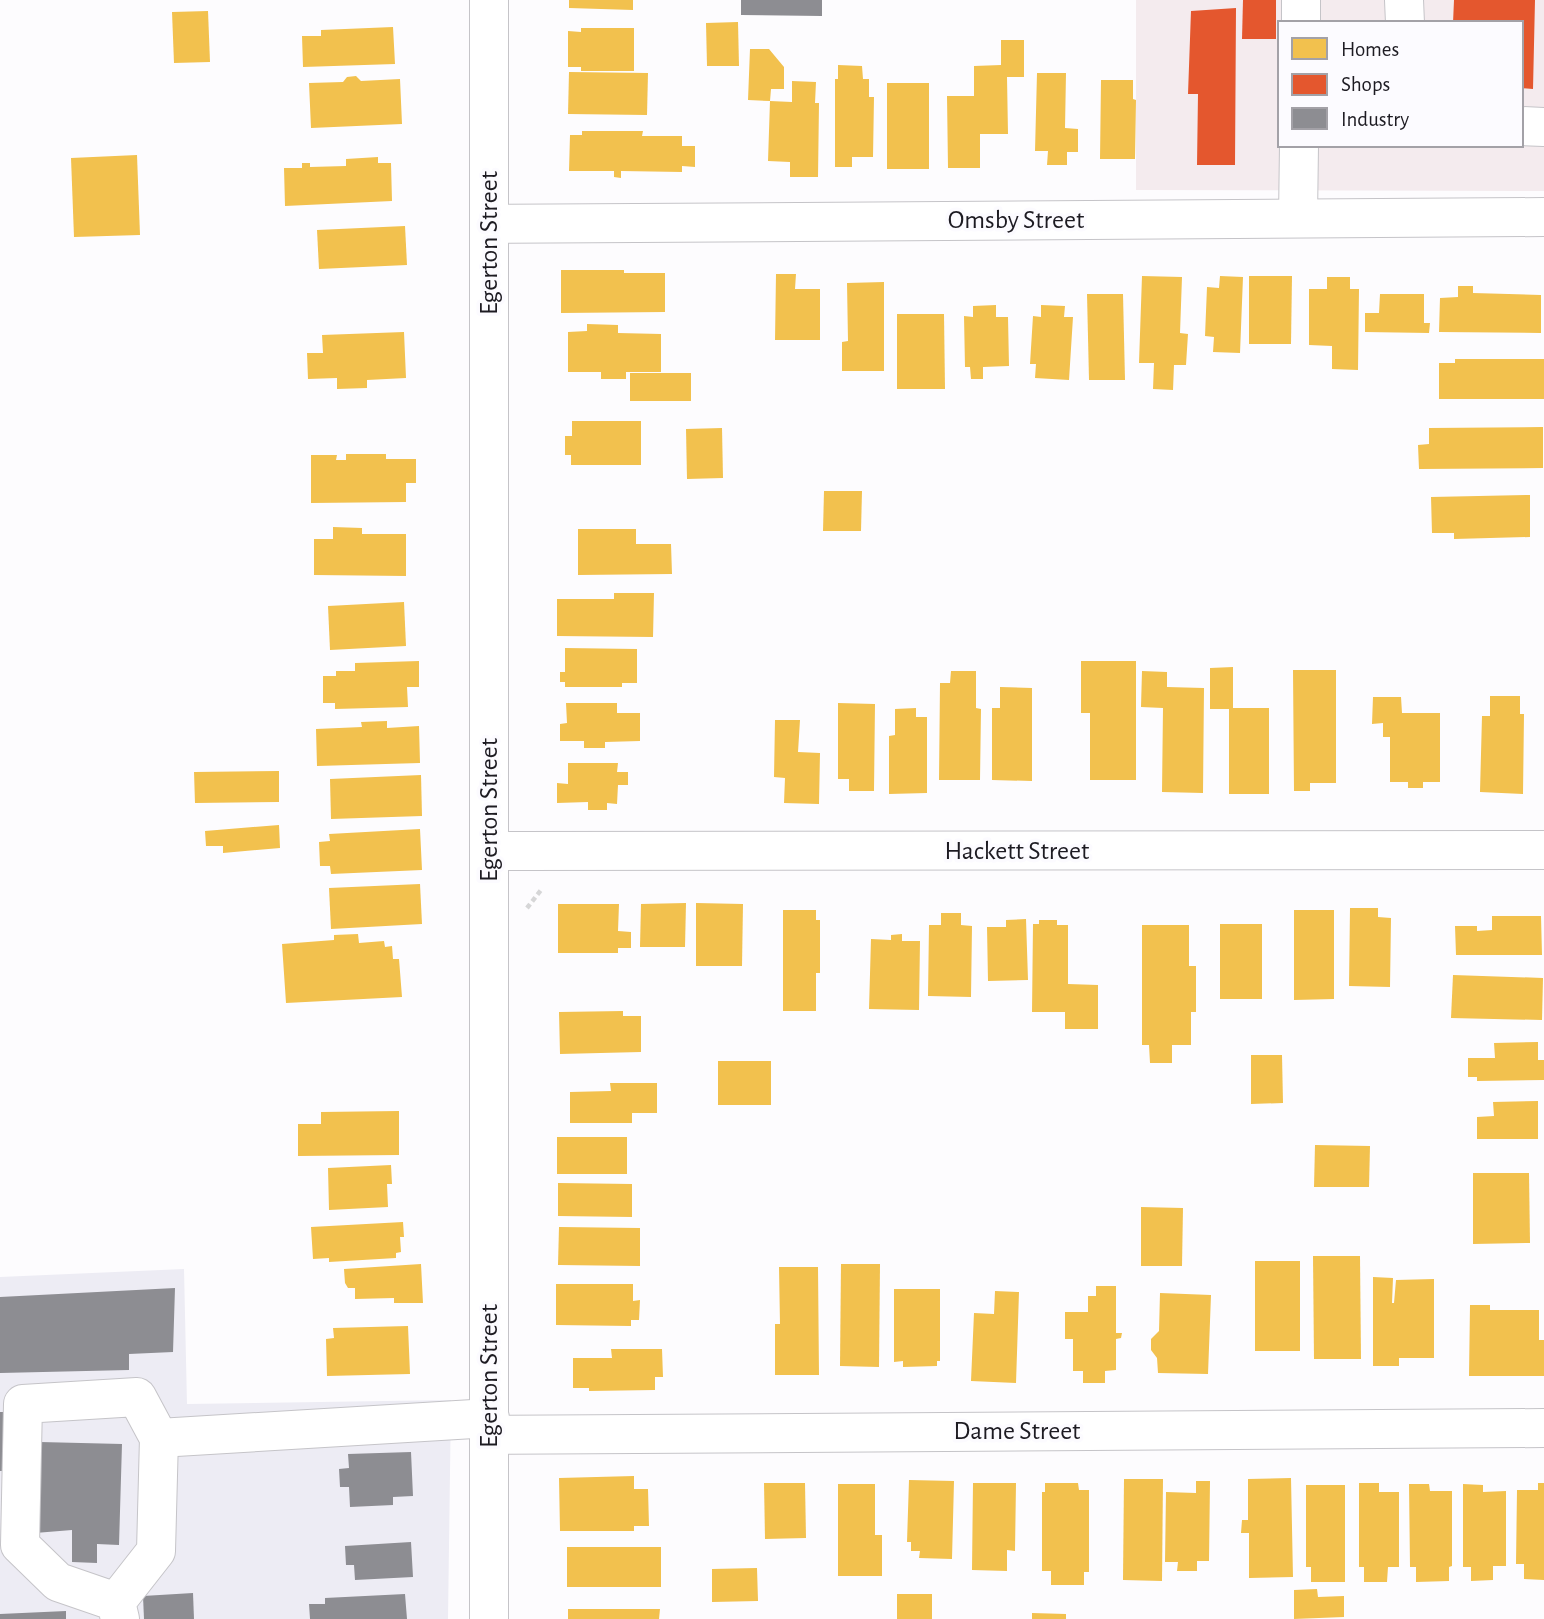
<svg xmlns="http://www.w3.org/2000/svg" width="1544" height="1619" viewBox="0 0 1544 1619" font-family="'Alegreya Sans',sans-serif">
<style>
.commercial{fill:#f4ebee;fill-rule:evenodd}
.industrial{fill:#edecf4}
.homes{fill:#f2c14e}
.shops{fill:#e4572e}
.industry{fill:#8d8d92}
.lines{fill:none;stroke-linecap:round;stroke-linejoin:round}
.minor-casing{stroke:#c5c4c8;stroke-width:40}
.path{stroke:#d6d6d7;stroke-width:4.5;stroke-dasharray:5 3.5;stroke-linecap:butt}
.minor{stroke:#fff;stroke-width:38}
.labels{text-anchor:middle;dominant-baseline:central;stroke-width:7;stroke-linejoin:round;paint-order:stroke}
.street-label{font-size:26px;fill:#1d1b22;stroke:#fcfbff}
</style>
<rect width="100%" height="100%" fill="#fdfcfe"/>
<!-- commercial -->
<path class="commercial" d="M1136 0H1544V191L1136 190ZM1280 23H1521V145H1280Z"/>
<!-- industrial -->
<polygon class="industrial" points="184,1269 187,1404 451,1400 448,1619 0,1619 0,1277"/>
<!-- homes -->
<g class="homes">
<polygon points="569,0 633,0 633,10 569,8"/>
<polygon points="208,11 210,62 174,63 172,12"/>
<polygon points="738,22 739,66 707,66 706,23"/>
<polygon points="393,27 395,64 303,67 302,36 321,36 321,30"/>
<polygon points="581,28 634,28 634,71 581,71 581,67 568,67 568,31 581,32"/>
<polygon points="1001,40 1024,40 1024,77 1007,77 1008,134 980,134 980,168 948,168 947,96 974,96 974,66 1001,65"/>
<polygon points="750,49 769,49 784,67 784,89 771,89 770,101 748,100"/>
<polygon points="838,65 862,66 863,79 869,79 869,97 874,97 873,157 852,157 852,167 835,167 835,79 838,79"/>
<polygon points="569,72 648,73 647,115 568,114"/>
<polygon points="1037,73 1066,73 1065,128 1078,129 1078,152 1067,152 1067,165 1047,165 1048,151 1035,151"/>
<polygon points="356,76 361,81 400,79 402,124 311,128 309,83 343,82 347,77"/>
<polygon points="1101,80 1133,80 1133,99 1136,100 1135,159 1100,159"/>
<polygon points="792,81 816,82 815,103 819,103 818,177 790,177 790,162 768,161 770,101 792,102"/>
<rect x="887" y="83" width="42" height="86"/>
<polygon points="582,131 643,131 642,136 682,136 682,146 695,146 695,167 682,166 682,172 621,171 621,178 614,177 614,171 569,171 570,135 582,135"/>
<polygon points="137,155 140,235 74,237 71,158"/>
<polygon points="378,157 378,163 391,163 392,201 285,206 284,168 302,168 302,163 310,163 310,167 346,166 346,159"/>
<polygon points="405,226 407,265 319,269 317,230"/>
<polygon points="561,270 624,270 624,273 665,273 665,312 561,313"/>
<polygon points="776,274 796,274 795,289 820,289 820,340 775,340"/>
<polygon points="1142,276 1182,277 1180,333 1188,334 1186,365 1174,365 1173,390 1153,389 1154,363 1139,363"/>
<polygon points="1220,276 1243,277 1240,353 1213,352 1214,337 1205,336 1207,287 1219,288"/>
<polygon points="1249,276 1292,276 1291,344 1249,344"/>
<polygon points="1327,277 1350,277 1350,289 1359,289 1358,370 1332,369 1332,346 1309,345 1309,289 1327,289"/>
<polygon points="884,282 884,371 842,371 842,342 848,341 847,283"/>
<polygon points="1458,286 1473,286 1473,293 1541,295 1541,333 1439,332 1440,298 1458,297"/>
<polygon points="1087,294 1123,294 1125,380 1089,380"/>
<polygon points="1380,294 1424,294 1424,323 1430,323 1429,333 1365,332 1365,313 1379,313"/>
<polygon points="996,305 996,317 1008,317 1009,366 983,367 983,379 971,379 970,367 965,367 964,316 973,317 973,306"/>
<polygon points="1041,305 1065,306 1064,317 1073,317 1069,380 1035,378 1036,364 1030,364 1033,316 1041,317"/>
<polygon points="897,314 944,314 945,389 897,389"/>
<polygon points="587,324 618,325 618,333 661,334 661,372 626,372 626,379 601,379 601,372 568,372 568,332 587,331"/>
<polygon points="404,332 406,378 367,380 367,388 337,389 337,378 308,379 307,353 323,353 322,335"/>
<polygon points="1455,359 1544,359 1544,399 1439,399 1439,363 1455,363"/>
<rect x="630" y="373" width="61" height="28"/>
<polygon points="572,421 641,421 641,465 571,465 571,455 565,455 565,436 572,436"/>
<polygon points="1543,427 1543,468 1419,469 1418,445 1429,444 1429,428"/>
<polygon points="722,428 723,478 687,479 686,429"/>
<polygon points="346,454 386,454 386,459 416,459 416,483 406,483 406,502 311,503 311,455 337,455 336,460 346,460"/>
<polygon points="824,491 862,491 861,531 823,531"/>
<polygon points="1530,495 1530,537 1454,539 1454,533 1432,533 1431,497"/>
<polygon points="333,527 362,528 362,534 406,534 406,576 314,575 314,539 333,539"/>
<polygon points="578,529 636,529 636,544 671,544 672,574 578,575"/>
<polygon points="614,593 654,593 653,637 557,636 557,599 614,599"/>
<polygon points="404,602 406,646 330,650 328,606"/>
<polygon points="565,648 637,649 637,683 622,683 622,687 565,687 565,682 560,682 560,672 565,672"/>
<polygon points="419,661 419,687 407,687 408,707 335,709 335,703 323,703 323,676 336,676 336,671 355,671 355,663"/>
<polygon points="1081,661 1136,661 1136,780 1090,780 1090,713 1081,713"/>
<polygon points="1233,667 1233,708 1269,708 1269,794 1229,794 1229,709 1210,709 1210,668"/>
<polygon points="1293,670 1336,670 1336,783 1310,783 1310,791 1294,791"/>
<polygon points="951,671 976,671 976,708 981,709 980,780 939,780 940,683 950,683"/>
<polygon points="1142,671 1167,672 1167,687 1204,688 1203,793 1162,792 1163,708 1141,707"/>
<polygon points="1000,687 1032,688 1032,781 992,780 992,708 1000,708"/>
<polygon points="1490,696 1520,696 1520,714 1524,714 1523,794 1480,792 1482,716 1490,716"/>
<polygon points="1373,697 1401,697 1402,713 1440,713 1440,782 1423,782 1423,788 1408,788 1408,782 1390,782 1390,737 1383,737 1383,723 1372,724"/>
<polygon points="566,703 617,703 617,713 640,713 640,741 605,742 605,748 584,748 584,741 560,741 560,724 567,723"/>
<polygon points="838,703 875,704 874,791 849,791 849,779 838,779"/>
<polygon points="916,708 916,717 927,717 927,793 889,794 889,736 895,735 895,709"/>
<polygon points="775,720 800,720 798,752 820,753 819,804 784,803 785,778 774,777"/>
<polygon points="387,721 387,728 419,726 420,763 317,766 316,729 362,727 361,722"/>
<polygon points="568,763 618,763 617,772 628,772 628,785 618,785 617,804 607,803 607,810 588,810 588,802 557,803 557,783 568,784"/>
<polygon points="279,771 279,802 195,803 194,772"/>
<polygon points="421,775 422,816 331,819 330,779"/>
<polygon points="279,825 280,848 223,853 223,846 206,846 205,831"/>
<polygon points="420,829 422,870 331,874 330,866 320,866 319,842 330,841 329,834"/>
<polygon points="420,884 422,924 331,929 329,888"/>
<polygon points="686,903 685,947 640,947 641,904"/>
<polygon points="696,903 743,904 742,966 696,966"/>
<polygon points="558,904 619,904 618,931 631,932 631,948 618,948 618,953 558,953"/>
<polygon points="1350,908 1378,908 1378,917 1391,918 1390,987 1349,986"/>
<polygon points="783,910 816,910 816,920 820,920 820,973 816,973 816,1011 783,1011"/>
<polygon points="1294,910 1334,910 1334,999 1294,1000"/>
<polygon points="941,913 961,913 961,925 972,926 971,997 928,996 929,925 941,925"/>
<polygon points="1492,916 1541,916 1542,955 1456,955 1455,926 1477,926 1477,931 1492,930"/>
<polygon points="1026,919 1028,980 988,981 987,927 1006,927 1006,920"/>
<polygon points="1039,920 1057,920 1057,925 1068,925 1068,984 1098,985 1098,1029 1065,1029 1065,1012 1032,1012 1033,924 1039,924"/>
<rect x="1220" y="924" width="42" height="75"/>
<polygon points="1142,925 1189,925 1189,966 1196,966 1196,1012 1191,1012 1191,1045 1172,1045 1172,1063 1150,1063 1149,1045 1142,1045"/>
<polygon points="358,934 359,943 384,941 385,947 392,946 393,959 399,959 402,997 286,1003 282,944 334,940 334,935"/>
<polygon points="902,934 902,941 920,941 919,1010 869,1009 871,939 891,940 891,935"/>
<polygon points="1453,975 1543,978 1542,1020 1451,1018"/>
<polygon points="623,1011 623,1016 641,1016 641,1052 560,1054 559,1012"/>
<polygon points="1538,1042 1538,1060 1544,1060 1544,1080 1477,1081 1477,1077 1468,1077 1468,1058 1495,1058 1494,1043"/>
<polygon points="1251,1055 1282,1055 1283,1103 1251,1104"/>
<rect x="718" y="1061" width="53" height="44"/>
<polygon points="610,1083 657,1083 657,1113 632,1113 632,1123 570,1123 570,1092 611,1091"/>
<polygon points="1538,1101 1538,1139 1477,1139 1477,1117 1494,1116 1493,1102"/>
<polygon points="399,1111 399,1155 298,1156 298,1124 321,1124 321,1112"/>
<rect x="557" y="1137" width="70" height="37"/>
<polygon points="1315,1145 1370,1146 1369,1187 1314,1187"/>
<polygon points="391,1165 392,1184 387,1184 388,1207 329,1210 328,1168"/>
<polygon points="1473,1173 1529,1173 1530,1243 1473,1244"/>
<polygon points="558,1183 632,1184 632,1217 558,1216"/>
<polygon points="1141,1207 1183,1208 1182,1266 1141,1266"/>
<polygon points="403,1222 404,1237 400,1237 401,1252 396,1253 396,1258 329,1262 329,1258 313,1259 311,1227"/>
<polygon points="559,1227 640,1228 640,1266 558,1265"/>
<polygon points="1313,1256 1360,1256 1361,1359 1314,1359"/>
<rect x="1255" y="1261" width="45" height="90"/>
<polygon points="421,1264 423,1303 394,1303 394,1298 355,1299 355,1288 348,1288 345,1283 344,1269"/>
<polygon points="841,1264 880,1264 879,1367 840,1366"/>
<polygon points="779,1267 818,1267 819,1375 775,1375 775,1324 780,1324"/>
<polygon points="1373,1277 1393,1278 1392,1303 1394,1303 1396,1280 1434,1279 1434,1358 1399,1358 1399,1366 1373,1366"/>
<polygon points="556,1284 633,1284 633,1301 640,1300 639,1320 631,1320 631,1326 556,1325"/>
<polygon points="1096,1286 1116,1286 1116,1333 1122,1333 1121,1338 1116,1339 1116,1370 1105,1371 1105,1383 1083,1383 1083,1371 1073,1371 1073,1339 1065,1339 1065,1312 1088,1312 1088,1296 1096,1296"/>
<polygon points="894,1289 940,1289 940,1361 937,1361 937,1366 903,1367 903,1361 894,1362"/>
<polygon points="995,1291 1019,1292 1016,1383 971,1381 974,1313 994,1314"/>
<polygon points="1160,1293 1211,1295 1208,1374 1158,1373 1157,1358 1151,1350 1151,1339 1159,1331"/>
<polygon points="1470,1305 1490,1305 1490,1310 1539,1310 1539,1340 1544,1340 1544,1376 1469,1376"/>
<polygon points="408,1326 410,1374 327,1376 326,1339 334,1338 333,1328"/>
<polygon points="611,1349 662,1349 663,1377 655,1377 655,1390 589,1391 589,1388 573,1388 573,1358 612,1358"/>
<polygon points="634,1476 634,1489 648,1489 649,1526 634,1526 634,1531 560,1531 559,1478"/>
<polygon points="1291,1478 1293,1577 1249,1578 1249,1533 1241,1533 1242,1520 1248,1520 1248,1479"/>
<polygon points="1124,1479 1163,1479 1162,1581 1123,1580"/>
<polygon points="909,1480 954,1481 952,1559 919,1558 920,1551 911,1551 911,1542 907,1542"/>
<polygon points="1196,1481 1210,1481 1209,1561 1197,1561 1197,1571 1177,1571 1178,1562 1165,1562 1166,1492 1196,1493"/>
<polygon points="764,1483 805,1483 806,1538 765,1539"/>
<polygon points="973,1483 1016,1483 1015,1551 1007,1550 1007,1571 972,1570"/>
<polygon points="1045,1483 1078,1483 1079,1490 1089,1490 1089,1572 1084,1572 1084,1585 1051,1585 1051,1571 1042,1571 1042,1492 1045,1492"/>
<polygon points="1359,1483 1379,1483 1379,1492 1399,1492 1399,1567 1388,1567 1387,1582 1364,1582 1364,1567 1359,1567"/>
<polygon points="1538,1483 1544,1483 1544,1580 1524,1579 1524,1564 1516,1564 1517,1490 1538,1490"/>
<polygon points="838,1484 875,1484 875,1535 882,1535 882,1576 838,1576"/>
<polygon points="1409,1484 1429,1484 1430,1491 1452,1491 1452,1566 1449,1567 1449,1581 1416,1582 1416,1567 1410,1567"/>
<polygon points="1463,1484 1483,1485 1483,1492 1506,1491 1506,1566 1493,1566 1493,1580 1471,1581 1471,1567 1463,1567"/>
<polygon points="1306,1485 1345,1485 1345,1582 1311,1582 1311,1567 1306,1567"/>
<rect x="567" y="1547" width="94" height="40"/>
<polygon points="757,1568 758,1601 712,1602 712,1569"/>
<polygon points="1317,1589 1318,1597 1344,1596 1344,1617 1294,1619 1294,1590"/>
<rect x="897" y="1594" width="35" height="25"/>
<polygon points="568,1609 660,1609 659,1619 568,1619"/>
<polygon points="1032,1613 1066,1614 1066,1619 1032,1619"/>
</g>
<!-- shops -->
<g class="shops">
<polygon points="1243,0 1276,0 1276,39 1242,39"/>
<polygon points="1454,0 1535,0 1533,89 1521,88 1521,23 1453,23"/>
<polygon points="1236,8 1235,165 1197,165 1198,94 1188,94 1191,11"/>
</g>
<!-- industry -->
<g class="industry">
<polygon points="741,0 822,0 822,16 741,15"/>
<polygon points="175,1288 173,1352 129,1354 129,1370 0,1373 0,1297"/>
<polygon points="0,1412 4,1412 2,1471 0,1471"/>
<polygon points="40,1442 122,1444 119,1545 97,1544 97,1563 72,1562 72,1530 35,1533"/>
<polygon points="411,1452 413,1496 393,1497 393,1505 350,1507 349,1487 340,1487 339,1469 349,1468 348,1454"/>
<polygon points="411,1542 413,1577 355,1580 354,1565 346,1565 345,1546"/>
<polygon points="193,1593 194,1619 144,1619 143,1596"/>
<polygon points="405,1594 407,1619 310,1619 309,1604 325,1604 325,1598"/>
<polygon points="66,1611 66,1619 0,1619 0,1614"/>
</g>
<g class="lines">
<!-- minor casing -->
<g class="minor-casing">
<g id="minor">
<polyline points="489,0 489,1619"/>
<polyline points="1404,0 1405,23"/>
<polyline points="1301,23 1301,0"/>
<polyline points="1521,126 1544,127"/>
<polyline points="1298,218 1299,145"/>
<polyline points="489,224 1544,217"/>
<polyline points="489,851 1544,850"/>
<polyline points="489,1435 1544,1428"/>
<polyline points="159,1438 490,1418"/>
<polyline points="116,1602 58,1582 20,1545 23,1404 137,1397 159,1438 156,1551 116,1602 120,1619"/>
</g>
</g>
<!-- path -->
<polyline class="path" points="527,908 541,890"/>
<!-- minor -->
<use href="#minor" class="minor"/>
</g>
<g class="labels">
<!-- street labels -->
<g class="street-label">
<text x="1016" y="220">Omsby Street</text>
<text transform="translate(489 243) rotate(-90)">Egerton Street</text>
<text transform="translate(489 810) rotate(-90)">Egerton Street</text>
<text x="1017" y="851">Hackett Street</text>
<text transform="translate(489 1376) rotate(-90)">Egerton Street</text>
<text x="1017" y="1431">Dame Street</text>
</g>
</g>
<!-- legend -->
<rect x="1278" y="21" width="245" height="126" fill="#fcfbff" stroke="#a3a1a7" stroke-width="2"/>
<rect x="1292" y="38" width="35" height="21" fill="#f2c14e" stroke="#a3a1a7" stroke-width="2"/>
<text x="1341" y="56" font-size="21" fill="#1d1b22">Homes</text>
<rect x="1292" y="74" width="35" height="21" fill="#e4572e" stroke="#a3a1a7" stroke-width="2"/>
<text x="1341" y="91" font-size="21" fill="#1d1b22">Shops</text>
<rect x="1292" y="108" width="35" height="21" fill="#8d8d92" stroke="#a3a1a7" stroke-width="2"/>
<text x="1341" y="126" font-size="21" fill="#1d1b22">Industry</text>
</svg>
